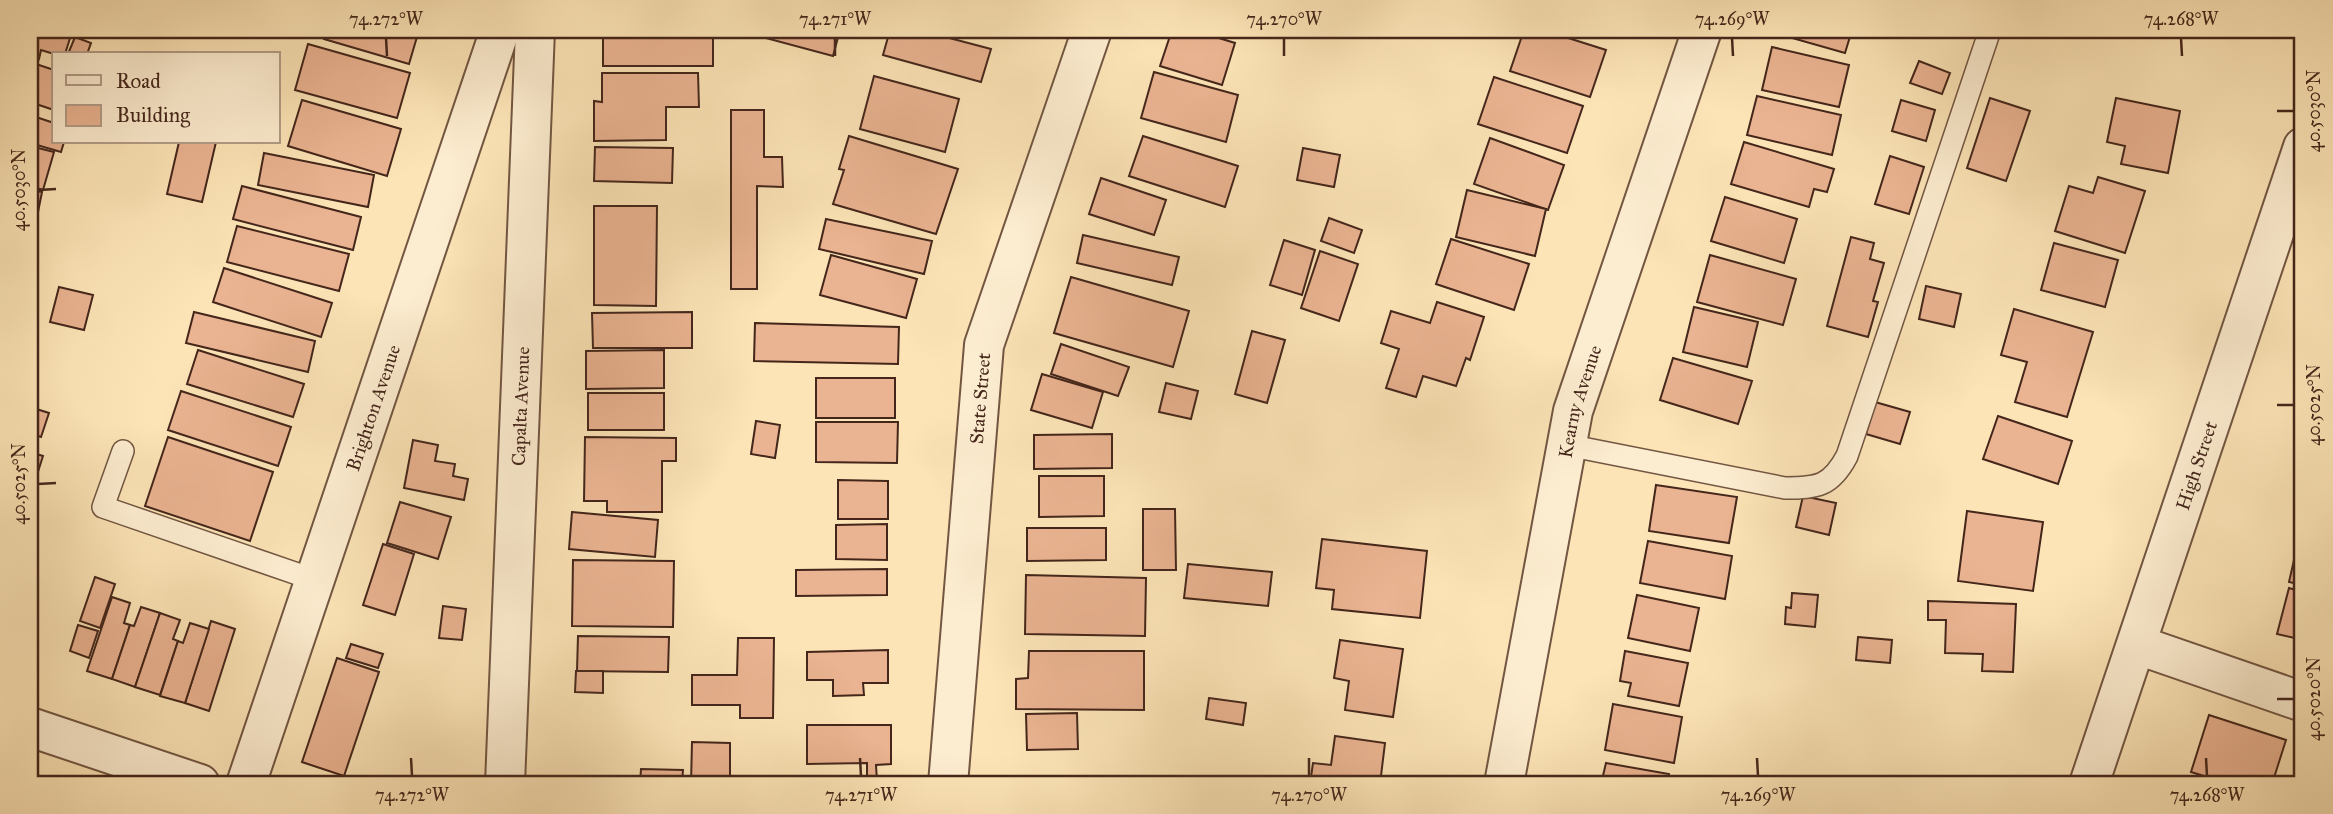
<svg xmlns="http://www.w3.org/2000/svg" width="2333" height="814" viewBox="0 0 2333 814" font-family="'IM FELL Great Primer',serif">
<style>
.building{fill:#eab391;stroke:#44261b;stroke-width:2}
.lines{fill:none;stroke-linecap:round;stroke-linejoin:round}
.service-casing{stroke:#725642;stroke-width:24}
.minor-casing{stroke:#725642;stroke-width:42}
.service{stroke:#fdedd0;stroke-width:21}
.minor{stroke:#fdedd0;stroke-width:38}
.ticks{fill:none;stroke:#44261b;stroke-width:2.5}
.labels{text-anchor:middle;dominant-baseline:central;stroke-width:5;stroke-linejoin:round;paint-order:stroke}
.street-label{font-size:19px;fill:#44261b;stroke:#fdedd0}
.neatline{fill:none;stroke:#44261b;stroke-width:2.5}
.ticks-label{font-size:18px;text-anchor:middle;fill:#44261b}
</style>
<rect width="100%" height="100%" fill="#fce4b6"/>
<filter id="stains"><feTurbulence type="fractalNoise" baseFrequency=".00286" numOctaves="4"/><feColorMatrix values="0 0 0 0 .2 0 0 0 0 .09 0 0 0 0 .02 0 0 0 .5 -.17"/></filter>
<radialGradient id="worn" r=".72"><stop offset=".6" stop-color="#630" stop-opacity="0"/><stop offset="1" stop-color="#630" stop-opacity=".3"/></radialGradient>
<!-- building -->
<g class="building">
<polygon points="30,30 55,30 71,35 65,54 54,54 41,50 39,59 30,55"/>
<polygon points="327,30 419,30 409,64 324,39"/>
<rect x="603" y="30" width="110" height="36"/>
<polygon points="764,30 840,30 833,56 762,37"/>
<polygon points="890,30 919,30 991,49 981,82 883,55"/>
<polygon points="1172,30 1193,30 1235,43 1222,85 1160,66"/>
<polygon points="1524,30 1543,30 1606,50 1590,97 1510,71"/>
<polygon points="1780,30 1852,30 1845,53 1778,34"/>
<polygon points="75,37 91,43 87,54 68,54"/>
<polygon points="308,44 410,73 397,118 295,90"/>
<polygon points="1772,47 1849,65 1839,107 1762,90"/>
<polygon points="1919,61 1950,73 1942,94 1910,83"/>
<polygon points="30,62 54,70 54,110 30,102"/>
<polygon points="1154,72 1238,95 1226,142 1141,118"/>
<polygon points="602,73 698,73 699,107 666,107 666,140 594,141 594,101 602,102"/>
<polygon points="874,76 959,99 945,152 860,129"/>
<polygon points="1494,77 1583,106 1567,153 1478,124"/>
<polygon points="1757,96 1841,115 1832,155 1747,135"/>
<polygon points="1990,98 2030,111 2006,181 1967,168"/>
<polygon points="2116,98 2180,111 2168,173 2121,164 2125,146 2107,142"/>
<polygon points="302,100 401,129 387,176 288,146"/>
<polygon points="1901,100 1935,110 1926,141 1892,131"/>
<polygon points="731,110 764,110 764,157 782,157 783,187 757,186 757,289 731,289"/>
<polygon points="30,115 54,123 54,142 64,142 61,152 30,143"/>
<polygon points="849,136 958,169 936,234 833,204 844,170 839,169"/>
<polygon points="1143,136 1238,166 1225,207 1129,176"/>
<polygon points="1490,138 1564,165 1548,210 1474,184"/>
<polygon points="179,142 216,142 202,202 167,194"/>
<polygon points="1744,142 1834,169 1827,192 1814,189 1809,207 1731,184"/>
<polygon points="30,146 54,152 43,190 30,186"/>
<polygon points="595,147 673,148 672,183 594,181"/>
<polygon points="1303,148 1340,155 1334,187 1297,180"/>
<polygon points="264,153 374,175 368,207 258,185"/>
<polygon points="1890,156 1924,167 1909,214 1875,204"/>
<polygon points="2098,177 2145,191 2125,253 2055,231 2069,186 2093,193"/>
<polygon points="1101,178 1166,200 1154,235 1089,214"/>
<polygon points="242,186 361,217 353,250 233,219"/>
<polygon points="30,190 42,192 35,227 30,226"/>
<polygon points="1467,190 1546,209 1535,256 1456,237"/>
<polygon points="1725,197 1797,219 1784,263 1711,241"/>
<polygon points="594,206 657,206 656,306 594,305"/>
<polygon points="1329,218 1362,230 1354,253 1321,241"/>
<polygon points="826,219 932,241 924,274 819,249"/>
<polygon points="237,226 349,254 339,291 227,262"/>
<polygon points="1083,235 1179,257 1172,285 1077,263"/>
<polygon points="1851,237 1874,243 1870,259 1884,263 1873,301 1878,302 1868,337 1827,326"/>
<polygon points="1451,239 1529,264 1514,310 1436,284"/>
<polygon points="1284,240 1315,250 1302,295 1270,285"/>
<polygon points="2054,243 2118,260 2105,307 2041,290"/>
<polygon points="1320,251 1358,264 1339,321 1301,308"/>
<polygon points="831,255 917,279 906,318 820,295"/>
<polygon points="1710,255 1796,279 1783,325 1697,302"/>
<polygon points="224,268 332,303 321,337 213,302"/>
<polygon points="1071,277 1189,311 1173,367 1054,333"/>
<polygon points="1926,286 1961,294 1954,327 1919,319"/>
<polygon points="59,287 93,295 84,330 50,322"/>
<polygon points="1437,302 1484,317 1470,360 1466,358 1456,386 1423,376 1416,397 1386,388 1399,349 1381,343 1391,311 1430,323"/>
<polygon points="1694,307 1758,322 1747,367 1683,352"/>
<polygon points="2014,309 2093,332 2067,417 2015,402 2027,362 2001,355"/>
<polygon points="194,312 315,341 308,372 186,343"/>
<polygon points="692,312 692,348 593,348 592,313"/>
<polygon points="755,323 899,327 898,364 754,361"/>
<polygon points="1252,331 1285,340 1267,403 1235,394"/>
<polygon points="1061,344 1129,367 1118,396 1051,374"/>
<polygon points="198,350 304,384 293,417 187,384"/>
<polygon points="664,350 664,388 586,389 586,351"/>
<polygon points="1673,358 1752,381 1738,424 1660,400"/>
<polygon points="1042,374 1103,392 1092,428 1031,410"/>
<rect x="816" y="378" width="79" height="40"/>
<polygon points="1166,383 1198,391 1191,419 1159,412"/>
<polygon points="181,391 291,427 278,466 168,430"/>
<rect x="588" y="393" width="76" height="37"/>
<polygon points="1875,402 1910,412 1900,444 1866,434"/>
<polygon points="30,407 49,413 41,437 30,433"/>
<polygon points="1998,416 2072,441 2058,484 1983,459"/>
<polygon points="756,421 780,425 775,458 751,454"/>
<polygon points="816,422 898,422 897,463 816,462"/>
<polygon points="1112,434 1112,468 1034,469 1034,435"/>
<polygon points="168,437 273,472 250,541 145,506"/>
<polygon points="585,437 676,438 676,461 662,461 662,512 607,512 607,501 584,501"/>
<polygon points="413,440 438,445 435,461 455,464 453,476 468,479 464,500 404,488"/>
<polygon points="30,452 43,456 30,497"/>
<polygon points="1039,476 1104,476 1104,516 1039,517"/>
<polygon points="838,480 888,481 888,519 838,519"/>
<polygon points="1656,485 1737,497 1729,543 1649,531"/>
<polygon points="1803,496 1836,503 1829,535 1796,527"/>
<polygon points="400,502 451,517 438,559 387,543"/>
<polygon points="1143,509 1175,509 1176,570 1143,570"/>
<polygon points="1967,511 2043,522 2033,591 1958,581"/>
<polygon points="572,512 658,520 655,557 569,549"/>
<polygon points="887,524 887,560 836,559 836,525"/>
<polygon points="1027,528 1106,528 1106,560 1027,561"/>
<polygon points="2299,538 2303,539 2303,585 2289,582"/>
<polygon points="1322,539 1427,551 1420,618 1332,609 1334,590 1316,588"/>
<polygon points="1648,541 1732,556 1725,599 1640,583"/>
<polygon points="383,544 414,554 395,615 363,605"/>
<polygon points="573,560 674,561 673,627 572,626"/>
<polygon points="1188,564 1272,572 1268,606 1184,598"/>
<polygon points="887,569 887,595 796,596 796,570"/>
<polygon points="1026,575 1146,578 1145,636 1025,634"/>
<polygon points="95,577 115,584 100,628 80,621"/>
<polygon points="2289,588 2303,592 2303,640 2277,634"/>
<polygon points="1792,593 1818,595 1815,627 1785,624 1786,607 1791,608"/>
<polygon points="1637,595 1699,608 1690,651 1628,638"/>
<polygon points="112,597 130,603 124,623 130,625 112,679 87,671"/>
<polygon points="1928,601 2016,604 2013,672 1982,671 1983,654 1945,653 1946,620 1928,620"/>
<polygon points="443,606 466,609 462,640 439,638"/>
<polygon points="141,607 160,613 135,687 112,679 130,625 134,626"/>
<polygon points="160,613 180,620 173,639 178,641 160,695 135,687"/>
<polygon points="211,621 235,629 209,711 185,703"/>
<polygon points="190,623 209,629 185,703 160,696 178,641 183,643"/>
<polygon points="78,625 98,631 89,658 70,651"/>
<polygon points="578,636 669,637 668,672 577,671"/>
<polygon points="1858,637 1892,640 1890,663 1856,660"/>
<polygon points="738,638 774,638 773,718 740,718 740,705 692,705 692,675 737,675"/>
<polygon points="1340,640 1403,649 1393,717 1345,710 1349,681 1334,678"/>
<polygon points="351,644 383,654 378,668 346,658"/>
<polygon points="888,650 888,683 863,683 864,695 833,696 833,680 807,680 807,652"/>
<polygon points="1029,651 1144,651 1144,710 1016,709 1016,679 1028,678"/>
<polygon points="1625,651 1688,663 1679,706 1628,696 1631,683 1620,681"/>
<polygon points="337,658 379,672 344,776 302,762"/>
<polygon points="576,671 603,671 603,693 575,692"/>
<polygon points="1209,698 1246,703 1243,725 1206,719"/>
<polygon points="1613,704 1682,717 1674,763 1605,750"/>
<polygon points="1077,713 1078,749 1027,750 1026,714"/>
<polygon points="2209,715 2286,740 2272,784 2230,784 2191,772"/>
<polygon points="807,725 891,725 891,764 876,765 877,781 867,782 867,763 807,764"/>
<polygon points="1335,736 1385,743 1380,784 1310,784 1313,763 1331,765"/>
<polygon points="692,742 730,743 730,784 691,784"/>
<polygon points="1606,763 1669,774 1667,784 1601,784"/>
<polygon points="641,769 683,770 682,784 640,784"/>
</g>
<g class="lines">
<!-- service casing -->
<g class="service-casing">
<g id="service">
<path d="M1567 445 1785 488C1818 488 1831 486 1847 456L1990 30"/>
<polyline points="123,451 103,507 315,580"/>
</g>
</g>
<!-- minor casing -->
<g class="minor-casing">
<g id="minor">
<polyline points="2138,645 2303,702"/>
<polyline points="30,727 200,784"/>
<path id="s1" d="M246 784 500 30"/>
<path id="s2" d="M505 784 535 30"/>
<path id="s3" d="M948 784 984 345 1092 30"/>
<path id="s4" d="M1504 784 1573 411 1702 30"/>
<path id="s5" d="M2089 784 2303 147"/>
</g>
</g>
<!-- service -->
<use href="#service" class="service"/>
<!-- minor -->
<use href="#minor" class="minor"/>
</g>
<!-- ticks -->
<path class="ticks" d="M386 38 387 56M835 38V56M1284 38V56M1732 38 1733 56M2181 38 2182 56M2277 111H2294M38 190 56 189M2277 405H2294M38 484 56 483M2277 699H2294M411 758 412 776M860 758 861 776M1309 758V776M1757 758 1758 776M2206 758 2207 776"/>
<g class="labels">
<!-- street labels -->
<g class="street-label">
<text stroke="none"><textPath href="#s3" startOffset="387">State Street</textPath></text>
<text stroke="none"><textPath href="#s4" startOffset="390">Kearny Avenue</textPath></text>
<text stroke="none"><textPath href="#s1" startOffset="397">Brighton Avenue</textPath></text>
<text stroke="none"><textPath href="#s2" startOffset="378">Capalta Avenue</textPath></text>
<text stroke="none"><textPath href="#s5" startOffset="336">High Street</textPath></text>
</g>
</g>
<!-- margin -->
<rect width="2333" height="814" fill="none" stroke="#fce4b6" stroke-width="77"/>
<!-- legend -->
<rect x="52" y="52" width="228" height="91" fill="#fdedd0" stroke="#b39d88" stroke-width="2"/>
<rect x="66" y="75" width="35" height="10" fill="#fdedd0" stroke="#b39d88" stroke-width="2"/>
<text x="116" y="88" font-size="21" fill="#44261b">Road</text>
<rect x="66" y="105" width="35" height="21" fill="#eab391" stroke="#b39d88" stroke-width="2"/>
<text x="116" y="122" font-size="21" fill="#44261b">Building</text>
<rect x="38" y="38" width="2256" height="738" class="neatline"/>
<g class="ticks-label">
<text x="386" y="25">74.272°W</text>
<text x="835" y="25">74.271°W</text>
<text x="1284" y="25">74.270°W</text>
<text x="1732" y="25">74.269°W</text>
<text x="2181" y="25">74.268°W</text>
<text transform="translate(2314 111) rotate(-90)" y="6">40.5030°N</text>
<text transform="translate(19 190) rotate(-90)" y="6">40.5030°N</text>
<text transform="translate(2314 405) rotate(-90)" y="6">40.5025°N</text>
<text transform="translate(19 484) rotate(-90)" y="6">40.5025°N</text>
<text transform="translate(2314 699) rotate(-90)" y="6">40.5020°N</text>
<text x="412" y="801">74.272°W</text>
<text x="861" y="801">74.271°W</text>
<text x="1309" y="801">74.270°W</text>
<text x="1758" y="801">74.269°W</text>
<text x="2207" y="801">74.268°W</text>
</g>
<rect width="100%" height="100%" filter="url(#stains)"/>
<rect width="100%" height="100%" fill="url(#worn)"/>
</svg>
